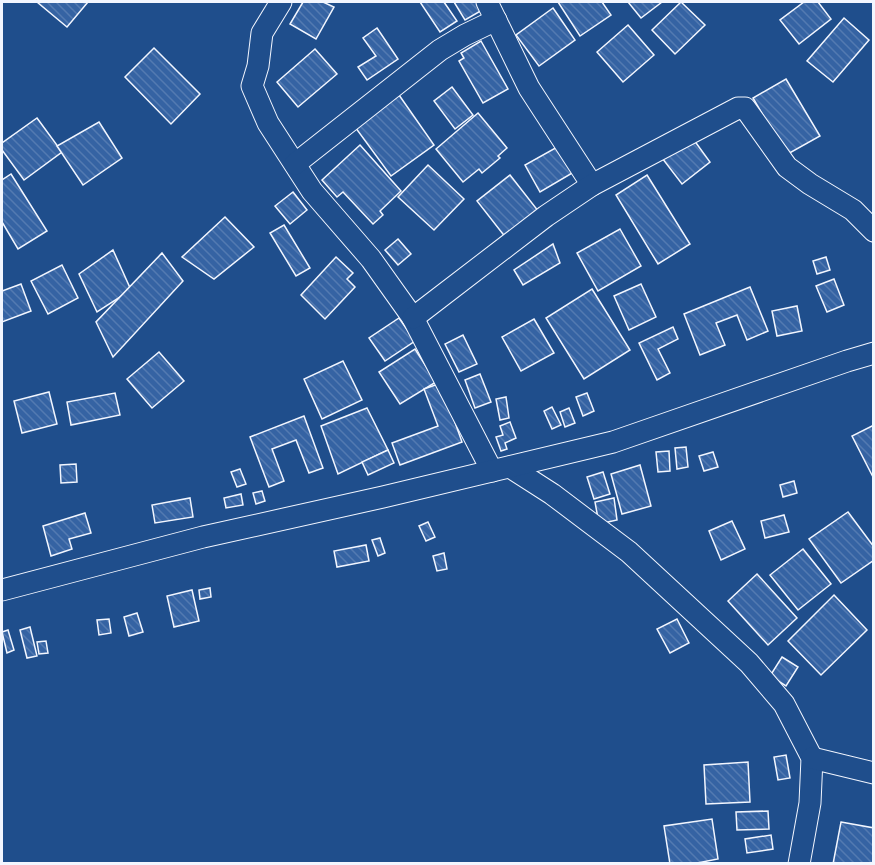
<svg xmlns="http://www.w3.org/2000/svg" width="875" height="865" viewBox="0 0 875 865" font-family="'PT Sans',sans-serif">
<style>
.building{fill:url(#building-back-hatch);stroke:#f2f6ff;stroke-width:1.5}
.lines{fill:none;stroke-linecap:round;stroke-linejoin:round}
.street-casing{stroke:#f2f6ff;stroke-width:23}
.street{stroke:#1f4e8c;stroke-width:21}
</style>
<defs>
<pattern id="building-back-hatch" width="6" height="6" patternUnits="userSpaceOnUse" patternTransform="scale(1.5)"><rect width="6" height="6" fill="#3563a3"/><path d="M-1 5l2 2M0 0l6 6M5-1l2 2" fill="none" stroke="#537ab1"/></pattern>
</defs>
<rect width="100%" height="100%" fill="#1f4e8c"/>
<!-- building -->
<g class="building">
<polygon points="37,2 88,2 67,27"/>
<polygon points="303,2 323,2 334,7 316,39 290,24"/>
<polygon points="420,2 444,2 457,21 440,32"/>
<polygon points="454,2 479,2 484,9 465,20"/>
<polygon points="558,2 602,2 611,15 580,36"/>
<polygon points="628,2 662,2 641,18"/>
<polygon points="681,2 705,25 675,54 652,30"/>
<polygon points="804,2 818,2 831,19 799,44 780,20"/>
<polygon points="553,8 575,40 539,66 516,35"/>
<polygon points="844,18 869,40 833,82 807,61"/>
<polygon points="628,25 654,55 623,82 597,52"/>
<polygon points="377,28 398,59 367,80 358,67 376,56 363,38"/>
<polygon points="481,41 508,89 483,103 459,61 464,58 461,53"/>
<polygon points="154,48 200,94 171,124 125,77"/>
<polygon points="315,49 337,74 298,107 277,82"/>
<polygon points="786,79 820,136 786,155 753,98"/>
<polygon points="452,87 473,115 455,129 434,101"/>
<polygon points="399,95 434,145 391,176 355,127"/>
<polygon points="478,113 507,148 498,156 500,158 482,173 479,169 463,182 436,149"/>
<polygon points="37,118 62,152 24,180 2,150 2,143"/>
<polygon points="99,122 122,158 83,185 57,146"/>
<polygon points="691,136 710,162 682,184 662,158"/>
<polygon points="360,145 401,191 380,211 383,215 373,224 343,192 337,197 322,180"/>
<polygon points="559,146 574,172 540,192 525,165"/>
<polygon points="428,165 464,199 434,230 398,197"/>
<polygon points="11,174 47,231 18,249 2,222 2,180"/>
<polygon points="510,175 539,212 506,238 477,201"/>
<polygon points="647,175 690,244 658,264 616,195"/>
<polygon points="293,192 307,210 290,224 275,206"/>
<polygon points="225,217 254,247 214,279 182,257"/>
<polygon points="284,225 310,268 296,276 270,233"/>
<polygon points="620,229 641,266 598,291 577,253"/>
<polygon points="398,239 411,254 398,265 385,250"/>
<polygon points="553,244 560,263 523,285 514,270"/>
<polygon points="113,250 131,290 97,312 79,274"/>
<polygon points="162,253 183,281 113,357 96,322"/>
<polygon points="336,257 353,273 347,279 355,287 325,319 301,295"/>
<polygon points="826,257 830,270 817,274 813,261"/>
<polygon points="62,265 78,298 48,314 31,281"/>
<polygon points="834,279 844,305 827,312 816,286"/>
<polygon points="21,284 31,311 2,322 2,291"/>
<polygon points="641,284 656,317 629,330 614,296"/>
<polygon points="750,287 768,331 747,340 737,315 716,323 725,345 700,355 684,314"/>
<polygon points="592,289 630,350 584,379 546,318"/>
<polygon points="797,306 802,331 777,336 772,311"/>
<polygon points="399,318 415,341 385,361 369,338"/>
<polygon points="534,319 554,353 521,371 502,337"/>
<polygon points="673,327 678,339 658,349 670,373 657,380 639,343"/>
<polygon points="463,335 477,364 459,372 445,344"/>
<polygon points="415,349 436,382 400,404 379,372"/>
<polygon points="159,352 184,381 152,408 127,379"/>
<polygon points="343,361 362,400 322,419 304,379"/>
<polygon points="480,374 491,402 475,408 465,380"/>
<polygon points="441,383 462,442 400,465 392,443 438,426 424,389"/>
<polygon points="49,392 57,424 22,433 14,401"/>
<polygon points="115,393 120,415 71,425 67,402"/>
<polygon points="587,393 594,411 583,416 576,397"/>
<polygon points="506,397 509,418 500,420 496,399"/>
<polygon points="552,407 561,425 552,429 544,411"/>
<polygon points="367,408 388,450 338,474 321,426"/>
<polygon points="569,408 575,423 565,427 560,412"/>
<polygon points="304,416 323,468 309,473 296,440 272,449 284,481 269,487 250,437"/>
<polygon points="510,422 516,438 505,443 507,449 501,451 496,437 503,435 500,426"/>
<polygon points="874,425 874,479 852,436"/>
<polygon points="686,447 688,467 677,469 675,448"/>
<polygon points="388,450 394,463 368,475 362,462"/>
<polygon points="669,451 670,471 658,472 656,452"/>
<polygon points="713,452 718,467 704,471 699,456"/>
<polygon points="76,464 77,482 61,483 60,465"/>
<polygon points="640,465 651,506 622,514 611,474"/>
<polygon points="240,469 246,484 237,487 231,472"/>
<polygon points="603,472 610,494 594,499 587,477"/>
<polygon points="794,481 797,493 783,497 780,485"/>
<polygon points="262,491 265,501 256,504 253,493"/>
<polygon points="241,494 243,505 226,508 224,498"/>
<polygon points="190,498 193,517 155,523 152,505"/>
<polygon points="614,498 617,520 599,524 595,502"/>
<polygon points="848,512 874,547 874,560 841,583 809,539"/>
<polygon points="85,513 91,533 69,539 72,549 51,556 43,526"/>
<polygon points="784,515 789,532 765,538 761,521"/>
<polygon points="732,521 745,549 721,560 709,531"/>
<polygon points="428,522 435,537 426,541 419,526"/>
<polygon points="380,538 385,553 378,556 372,540"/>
<polygon points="366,545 369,561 337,567 334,551"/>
<polygon points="803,549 831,584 798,610 770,575"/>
<polygon points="444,553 447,569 437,571 433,556"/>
<polygon points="757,574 797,618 768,645 728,601"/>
<polygon points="210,588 211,597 200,599 199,590"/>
<polygon points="192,590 199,621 174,627 167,596"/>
<polygon points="834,595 867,630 821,675 788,641"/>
<polygon points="137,613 143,632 129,636 124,617"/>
<polygon points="109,619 111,633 99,635 97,620"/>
<polygon points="677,619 689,643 670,653 657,629"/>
<polygon points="30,627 37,656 27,658 20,630"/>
<polygon points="8,630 14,650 7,653 2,632"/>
<polygon points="46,641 48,653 39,654 37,642"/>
<polygon points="782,657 798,667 786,686 770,676"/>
<polygon points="786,755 790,778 778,780 774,757"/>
<polygon points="748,762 750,802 706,804 704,765"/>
<polygon points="768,811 769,829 737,830 736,812"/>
<polygon points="712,819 718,859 692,864 670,864 664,826"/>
<polygon points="841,822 874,828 874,864 833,864"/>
<polygon points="771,835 773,849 747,853 745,839"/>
</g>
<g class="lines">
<!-- street casing -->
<g class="street-casing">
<g id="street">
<polyline points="281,2 262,33 258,66 252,86 268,123 312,191 371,259 413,318 492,471"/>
<polyline points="487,2 529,88 592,185"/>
<polyline points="295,164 440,50 465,35 496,20"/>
<polyline points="413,318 546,216 592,185 738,108 745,108 787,167 810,184 853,210 874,231"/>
<polyline points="510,467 552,494 629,552 749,663 784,704 812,758 810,803 799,864"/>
<polyline points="2,590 203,537 383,497 613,442 847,361 874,353"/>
<polyline points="812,758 874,773"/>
</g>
</g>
<!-- street -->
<use href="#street" class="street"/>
</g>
<!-- border -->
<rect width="875" height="865" fill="none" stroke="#f2f6ff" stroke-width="6"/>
</svg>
